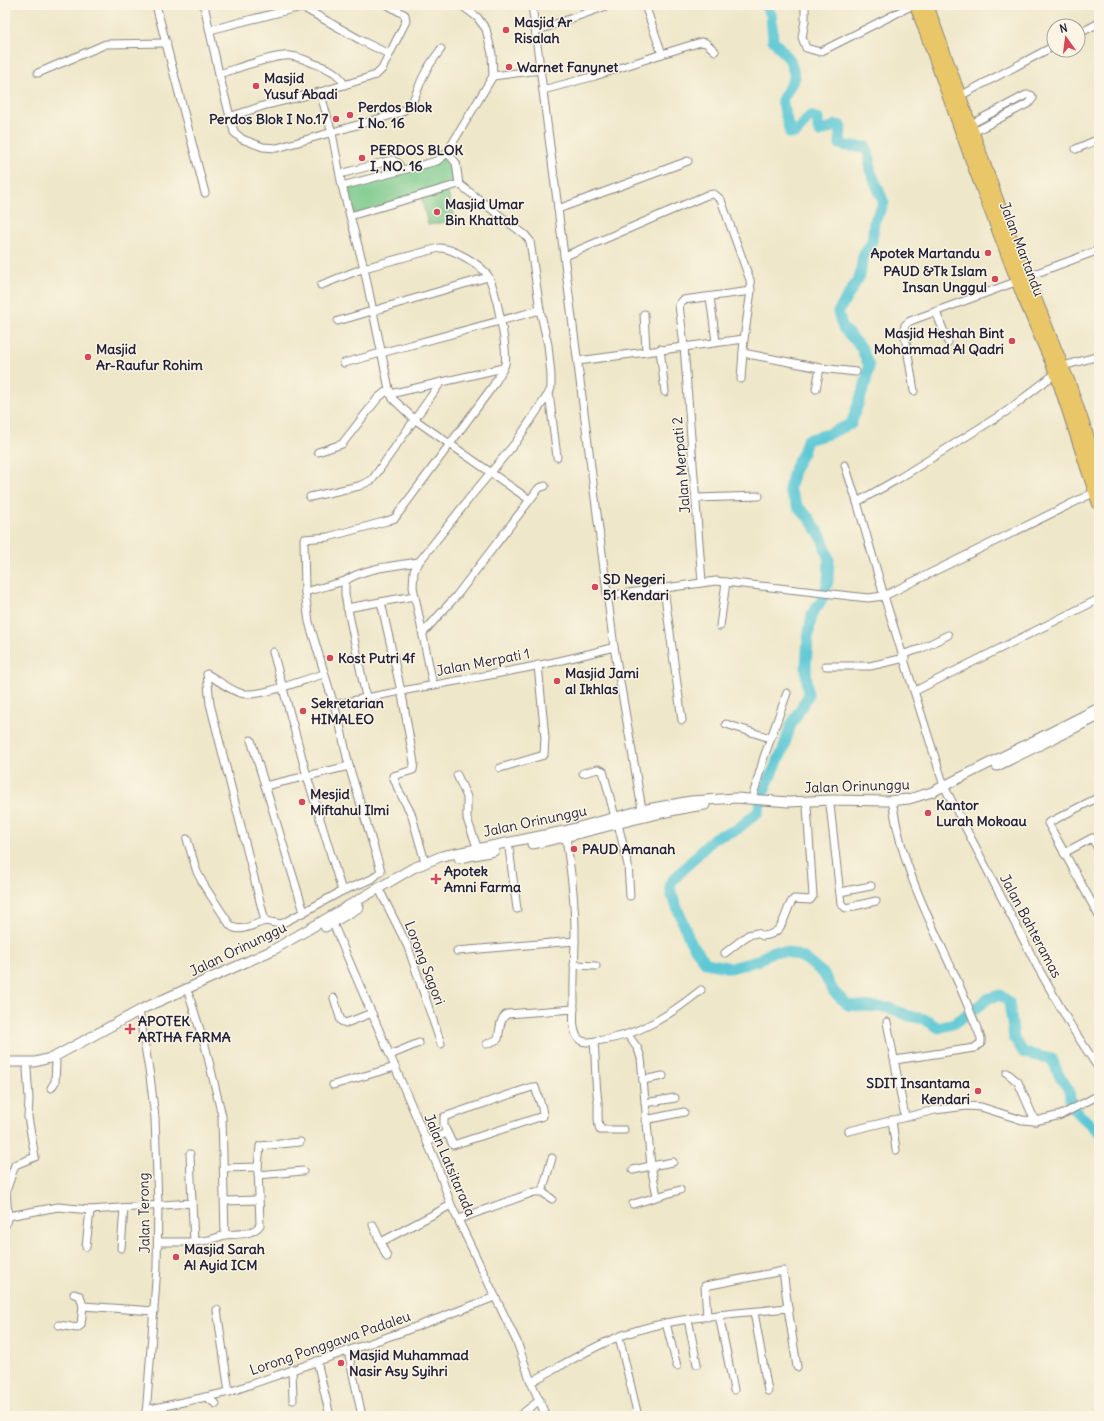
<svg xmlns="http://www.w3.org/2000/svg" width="1104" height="1421" viewBox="0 0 1104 1421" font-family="Delius,sans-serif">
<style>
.green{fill:#77c88a;stroke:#4c7562}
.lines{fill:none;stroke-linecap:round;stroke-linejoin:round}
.river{stroke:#5cc7d5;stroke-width:11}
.minor-casing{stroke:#888482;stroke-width:9}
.tertiary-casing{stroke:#888482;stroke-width:11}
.trunk-casing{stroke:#888482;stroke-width:14}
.minor{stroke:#fff;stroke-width:7}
.tertiary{stroke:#fff;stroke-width:9}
.trunk{stroke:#e9c769;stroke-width:12}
.poi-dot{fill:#d1495b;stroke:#fcf5e5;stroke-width:1.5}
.labels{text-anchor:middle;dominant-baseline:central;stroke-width:3;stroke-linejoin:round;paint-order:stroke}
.poi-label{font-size:14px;font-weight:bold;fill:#22223b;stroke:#fcf5e5;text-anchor:start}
.street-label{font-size:14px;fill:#22223b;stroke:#fcf5e5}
</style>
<rect width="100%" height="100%" fill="#fcf5e5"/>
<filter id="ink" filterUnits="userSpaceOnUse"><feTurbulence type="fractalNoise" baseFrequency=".025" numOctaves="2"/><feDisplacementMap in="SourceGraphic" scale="8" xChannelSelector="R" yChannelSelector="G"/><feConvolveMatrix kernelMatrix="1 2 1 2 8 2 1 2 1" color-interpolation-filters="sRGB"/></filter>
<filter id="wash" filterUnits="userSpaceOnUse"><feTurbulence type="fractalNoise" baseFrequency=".012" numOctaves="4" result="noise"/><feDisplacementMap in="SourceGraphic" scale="16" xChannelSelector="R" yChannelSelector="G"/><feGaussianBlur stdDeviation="0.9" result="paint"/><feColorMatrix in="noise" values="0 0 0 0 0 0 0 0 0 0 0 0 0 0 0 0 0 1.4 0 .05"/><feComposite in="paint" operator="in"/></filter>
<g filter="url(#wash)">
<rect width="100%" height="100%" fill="#eee7c9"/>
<!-- green -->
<polygon class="green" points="448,155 456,163 459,184 446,187 456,220 428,225 421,196 350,216 343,186"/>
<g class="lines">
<!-- river -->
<g class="river">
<polyline points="672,897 670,886 673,880 714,838 736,830 758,812 763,793 783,750 790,727 808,696 806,668 808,638 812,614 823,598 828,581 829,560 822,538 809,518 798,507 789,490 795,467 803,453 807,440 828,434 851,424 866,382 869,366 861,347 843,328 838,312 860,276 863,256 872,242 874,222 884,203 870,170 870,159 866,147 846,146 840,144 841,126 836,125 820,132 818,129 818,119 810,116 796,133 790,133 782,100 795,77 790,60 773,40 771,14 765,5"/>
<polyline points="673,897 690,941 706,963 731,968 757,961 773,951 788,952 804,958 823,973 834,992 848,1005 890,1008 909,1016 924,1019 939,1028 955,1023 989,998 1000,995 1009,1002 1014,1038 1024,1053 1052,1059 1059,1075 1069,1090 1071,1107 1099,1132"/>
</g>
</g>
</g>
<g filter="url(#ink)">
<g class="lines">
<!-- minor casing -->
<g class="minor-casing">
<g id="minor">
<polyline points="156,5 205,193"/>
<path d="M204 5 219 74C236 69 275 54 291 56 302 57 311 63 321 66 331 70 340 74 344 85L320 92 332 133 342 186 364 268 439 248C451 247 482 265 488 276 496 290 508 349 505 364 503 371 497 379 493 386L395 518 387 521 328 537 304 539 305 592 309 622 340 725 349 766 381 871 372 879 342 891 304 912"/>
<polyline points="532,5 614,647 643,815"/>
<polyline points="645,5 662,54 701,42 706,43 715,51"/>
<polyline points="805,5 805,21 802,37 806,48 820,52 913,5"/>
<polyline points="210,30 292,9 304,8 364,42 389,54"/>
<polyline points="536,31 609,5"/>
<polyline points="1078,34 1099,23"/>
<polyline points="38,73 106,44 167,43"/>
<path d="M219 74 234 132 242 139 263 147 277 148 399 113C416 105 416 90 424 75 428 66 435 57 441 49"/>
<polyline points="493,76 540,70"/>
<polyline points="344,85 376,75 382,69 406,21 405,15 388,5"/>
<polyline points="543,90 595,76 662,54"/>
<polyline points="960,96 1054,46"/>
<polyline points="229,117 266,105 320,92"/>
<polyline points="971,124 1026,95 1031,95 1033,98 1029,103 974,132"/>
<polyline points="1076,149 1099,139"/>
<polyline points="447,152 456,163 459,184"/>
<polyline points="340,174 392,160 398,163 401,170"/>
<polyline points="342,186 437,161 446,154 493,76 492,54 486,29 477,17 461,5"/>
<polyline points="558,209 688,161"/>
<polyline points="350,216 459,184 525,235 530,241 540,310"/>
<polyline points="565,256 707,195 714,194 721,200 750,280 751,291 744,339"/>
<polyline points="1026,277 1099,250"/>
<polyline points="321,285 364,268 389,389 393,399 414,419 530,500"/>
<polyline points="710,297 716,342"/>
<polyline points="936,312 948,342"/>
<polyline points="644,314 646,350"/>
<polyline points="338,321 488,277"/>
<polyline points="660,349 665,392"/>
<polyline points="743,353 820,368 856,372"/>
<polyline points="578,361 744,339 741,379"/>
<path d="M344 363 540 310 548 345 551 375V388L549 393 516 442 472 495 419 562C398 565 363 568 345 581V595L366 697"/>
<polyline points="1063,366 1099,356"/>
<polyline points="1056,373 1007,411 898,479 857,502 884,596 944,786 1037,966 1071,1026 1099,1069"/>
<polyline points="816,389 820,368"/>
<polyline points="914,391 904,330 905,325 910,321 1018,281"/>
<polyline points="549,393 557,457"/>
<polyline points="390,394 503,368"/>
<polyline points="318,452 342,444 378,398 389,389"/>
<polyline points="845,465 857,502"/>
<polyline points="310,497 359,486 372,480 441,382"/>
<polyline points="697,498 759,496"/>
<polyline points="419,562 414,571 413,587 433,685"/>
<polyline points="702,582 684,346 679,305 683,300 751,291"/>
<polyline points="664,589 682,720"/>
<polyline points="305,592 345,581"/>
<polyline points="607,596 716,581 868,598 884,596 1095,492"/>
<polyline points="381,602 403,700 414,763 413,770 393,776 399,791 411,813 425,862"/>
<polyline points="347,608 414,596"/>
<polyline points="720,626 726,582"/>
<polyline points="423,633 457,595 539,488 545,486"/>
<polyline points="273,652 307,776 342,891"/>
<polyline points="904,654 920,649 948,635"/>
<polyline points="826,666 870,666 905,658"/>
<polyline points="915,691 1099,599"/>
<path d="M333 705C426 684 522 673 614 647"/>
<polyline points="726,724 770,738"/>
<path d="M251 740 304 912 281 924 265 921 210 704 207 674C218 680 228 689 240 693 258 699 304 679 324 674"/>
<polyline points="500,768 544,755 545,738 538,665"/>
<polyline points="583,773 598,769 603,771 615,817"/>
<polyline points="457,775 467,797 467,819 479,852"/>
<polyline points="265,786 349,766"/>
<polyline points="1099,797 1048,823 1099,916"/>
<polyline points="752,799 764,757 787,693"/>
<polyline points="830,805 841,904 846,908 876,901"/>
<path d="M893 806C902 865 926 913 951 967 962 990 971 1014 981 1038V1043L974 1048 895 1060"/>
<polyline points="618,824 628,865 630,896"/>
<path d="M566 837C569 860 573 884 574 907 577 938 573 969 574 1001 574 1012 571 1031 579 1039 583 1043 591 1042 596 1041 637 1037 670 1015 701 990"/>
<path d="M187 839 197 872 205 887 230 925C239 934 254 924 265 921"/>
<polyline points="509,848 517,909"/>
<polyline points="1064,853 1092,838 1099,850"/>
<polyline points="840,892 871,886"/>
<polyline points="381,893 408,947 441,1044"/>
<polyline points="331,919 395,1067 437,1165 451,1205 517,1342 531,1382 546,1416"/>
<polyline points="457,951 575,941"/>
<path d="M725 953 748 935 757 933 763 936C785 934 783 915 792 901L794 899 810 900 813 896 807 806"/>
<polyline points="574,965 596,966"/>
<polyline points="189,995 206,1049 222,1116 225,1235 209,1240 194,1242"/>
<polyline points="334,998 341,1021 346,1023 372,1013"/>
<polyline points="139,1011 150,1076 155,1118 158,1205 157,1267 146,1416"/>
<polyline points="887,1022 905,1117"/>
<polyline points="628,1035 638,1049 641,1058 651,1166 633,1170"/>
<path d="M594 1042C596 1062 595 1082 598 1102 599 1113 596 1117 600 1130H624"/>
<path d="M487 1044 498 1039C500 1031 499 1019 507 1014L574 1009"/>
<polyline points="390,1055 419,1043"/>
<polyline points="643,1080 663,1076"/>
<polyline points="333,1085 395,1067"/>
<polygon points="532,1087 535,1087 542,1108 543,1116 453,1145 444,1126 444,1117"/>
<polyline points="51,1088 55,1082 56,1062"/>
<polyline points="645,1103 675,1098"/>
<polyline points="645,1120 684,1112"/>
<polyline points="892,1120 896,1150"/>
<polyline points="1035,1121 1061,1115 1099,1095"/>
<polyline points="849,1131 935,1110 967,1106 981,1107 1022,1120 1035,1121 1018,1082 1007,1073"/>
<polyline points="427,1142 446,1133"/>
<polyline points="190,1154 192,1203"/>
<polyline points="224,1168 258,1167"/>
<polyline points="258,1175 303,1171"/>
<polyline points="542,1192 552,1158"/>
<polyline points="657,1196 651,1166 673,1162"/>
<polyline points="225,1201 258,1200"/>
<polyline points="633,1204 680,1190"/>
<polyline points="8,1216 58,1207 90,1210 192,1203 194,1242 158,1242"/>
<polyline points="459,1219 534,1192 542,1192 552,1199"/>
<polyline points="373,1225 387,1257"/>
<polyline points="5,1226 8,1216 6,1191 15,1165 35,1157 28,1117 29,1099 27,1069"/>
<path d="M225 1235C237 1234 253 1235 260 1225L258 1167 260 1146 300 1142"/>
<polyline points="381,1242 451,1205"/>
<polyline points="86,1247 90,1210"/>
<polyline points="121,1248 124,1208"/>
<polyline points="83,1306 154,1311"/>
<polyline points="217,1310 229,1392"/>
<polyline points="754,1312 768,1391"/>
<polyline points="719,1315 734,1390"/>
<polyline points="707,1317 705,1286 783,1271 788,1308"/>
<polyline points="688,1319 697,1364"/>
<polyline points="666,1323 677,1366"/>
<polyline points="59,1325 77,1328 81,1325 83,1306 80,1296 74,1294"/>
<polyline points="619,1337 638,1416"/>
<polyline points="348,1351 362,1416"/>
<polyline points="317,1361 330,1416"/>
<polyline points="292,1369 293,1400"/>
<path d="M531 1382C561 1366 591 1347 623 1335 675 1316 733 1314 788 1308L797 1367"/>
<polyline points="206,1397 216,1404"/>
<polyline points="146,1410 229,1392 402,1332 495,1297"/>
<polyline points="519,1416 540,1400"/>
</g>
</g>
<!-- tertiary casing -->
<g class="tertiary-casing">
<g id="tertiary">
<polyline points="997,766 1099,716"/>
<path d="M532 844C590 833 646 813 705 805"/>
<polyline points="459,858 494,851"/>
<polyline points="325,927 359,907"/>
<polyline points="5,1062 35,1062 54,1057 144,1008 273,950 413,868 442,856 564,831 642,810 691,801 736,798 789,802 832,800 887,801 909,799 932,792 1099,708"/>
</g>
</g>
<!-- trunk casing -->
<g class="trunk-casing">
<g id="trunk">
<polyline points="916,5 976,172 1024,298 1056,373 1099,504"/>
<polyline points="927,5 1010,236 1069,383 1099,470"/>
</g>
</g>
<!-- minor -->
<use href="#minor" class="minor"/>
<!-- tertiary -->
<use href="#tertiary" class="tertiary"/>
<!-- trunk -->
<use href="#trunk" class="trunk"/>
</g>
</g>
<!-- markers -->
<g class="poi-dot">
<circle cx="506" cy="30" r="4"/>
<circle cx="509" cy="67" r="4"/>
<circle cx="256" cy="86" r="4"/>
<circle cx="350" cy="115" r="4"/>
<circle cx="336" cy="119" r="4"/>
<circle cx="362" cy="158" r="4"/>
<circle cx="437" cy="212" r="4"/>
<circle cx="988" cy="253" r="4"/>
<circle cx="995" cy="279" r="4"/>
<circle cx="1012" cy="341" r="4"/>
<circle cx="88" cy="357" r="4"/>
<circle cx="595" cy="587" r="4"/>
<circle cx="330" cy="658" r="4"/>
<circle cx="557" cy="681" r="4"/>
<circle cx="303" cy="711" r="4"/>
<circle cx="302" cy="802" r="4"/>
<circle cx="928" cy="813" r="4"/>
<circle cx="574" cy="849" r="4"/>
<path d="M434 873h4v4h4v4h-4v4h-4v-4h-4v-4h4z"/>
<path d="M128 1023h4v4h4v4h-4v4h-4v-4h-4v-4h4z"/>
<circle cx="978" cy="1091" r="4"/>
<circle cx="176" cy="1257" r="4"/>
<circle cx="341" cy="1363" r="4"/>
</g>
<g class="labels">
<!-- poi labels -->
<g class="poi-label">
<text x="514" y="22">Masjid Ar<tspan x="514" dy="16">Risalah</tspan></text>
<text x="517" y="67">Warnet Fanynet</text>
<text x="264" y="78">Masjid<tspan x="264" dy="16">Yusuf Abadi</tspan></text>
<text x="358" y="107">Perdos Blok<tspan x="358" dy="16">I No. 16</tspan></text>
<text x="328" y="119" text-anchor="end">Perdos Blok I No.17</text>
<text x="370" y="150">PERDOS BLOK<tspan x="370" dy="16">I, NO. 16</tspan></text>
<text x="445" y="204">Masjid Umar<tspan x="445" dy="16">Bin Khattab</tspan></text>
<text x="980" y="253" text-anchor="end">Apotek Martandu</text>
<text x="987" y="271" text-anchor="end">PAUD &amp;Tk Islam<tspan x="987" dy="16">Insan Unggul</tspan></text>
<text x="1004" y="333" text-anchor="end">Masjid Heshah Bint<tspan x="1004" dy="16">Mohammad Al Qadri</tspan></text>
<text x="96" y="349">Masjid<tspan x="96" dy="16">Ar-Raufur Rohim</tspan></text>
<text x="603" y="579">SD Negeri<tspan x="603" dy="16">51 Kendari</tspan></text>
<text x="338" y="658">Kost Putri 4f</text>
<text x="565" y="673">Masjid Jami<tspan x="565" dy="16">al Ikhlas</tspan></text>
<text x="311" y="703">Sekretarian<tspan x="311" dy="16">HIMALEO</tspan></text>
<text x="310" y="794">Mesjid<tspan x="310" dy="16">Miftahul Ilmi</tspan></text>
<text x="936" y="805">Kantor<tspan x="936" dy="16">Lurah Mokoau</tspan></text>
<text x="582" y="849">PAUD Amanah</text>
<text x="444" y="871">Apotek<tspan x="444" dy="16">Amni Farma</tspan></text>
<text x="138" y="1021">APOTEK<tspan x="138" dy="16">ARTHA FARMA</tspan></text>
<text x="970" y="1083" text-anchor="end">SDIT Insantama<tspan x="970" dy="16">Kendari</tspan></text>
<text x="184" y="1249">Masjid Sarah<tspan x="184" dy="16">Al Ayid ICM</tspan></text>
<text x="349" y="1355">Masjid Muhammad<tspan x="349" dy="16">Nasir Asy Syihri</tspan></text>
</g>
<!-- street labels -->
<g class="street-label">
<text transform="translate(1022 249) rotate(69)">Jalan Martandu</text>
<text transform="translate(681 465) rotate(-95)">Jalan Merpati 2</text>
<text transform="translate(483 662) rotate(-11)">Jalan Merpati 1</text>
<text transform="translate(857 786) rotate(-2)">Jalan Orinunggu</text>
<text transform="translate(535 821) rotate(-12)">Jalan Orinunggu</text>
<text transform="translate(1031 926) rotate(62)">Jalan Bahteramas</text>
<text transform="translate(238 949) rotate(-26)">Jalan Orinunggu</text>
<text transform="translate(425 963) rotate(69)">Lorong Sagori</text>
<text transform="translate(450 1165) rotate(67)">Jalan Latsitarada</text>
<text transform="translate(144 1213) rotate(-91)">Jalan Terong</text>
<text transform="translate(330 1343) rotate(-19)">Lorong Ponggawa Padaleu</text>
</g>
</g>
<!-- margin -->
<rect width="1104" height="1421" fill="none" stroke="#fcf5e5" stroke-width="20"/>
<!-- north arrow -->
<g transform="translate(1066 38) rotate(346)"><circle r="19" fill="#fcf5e5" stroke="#a5a1a1"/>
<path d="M0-3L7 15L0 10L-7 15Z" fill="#d1495b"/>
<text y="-6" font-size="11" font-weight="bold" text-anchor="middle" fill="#22223b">N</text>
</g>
</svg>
